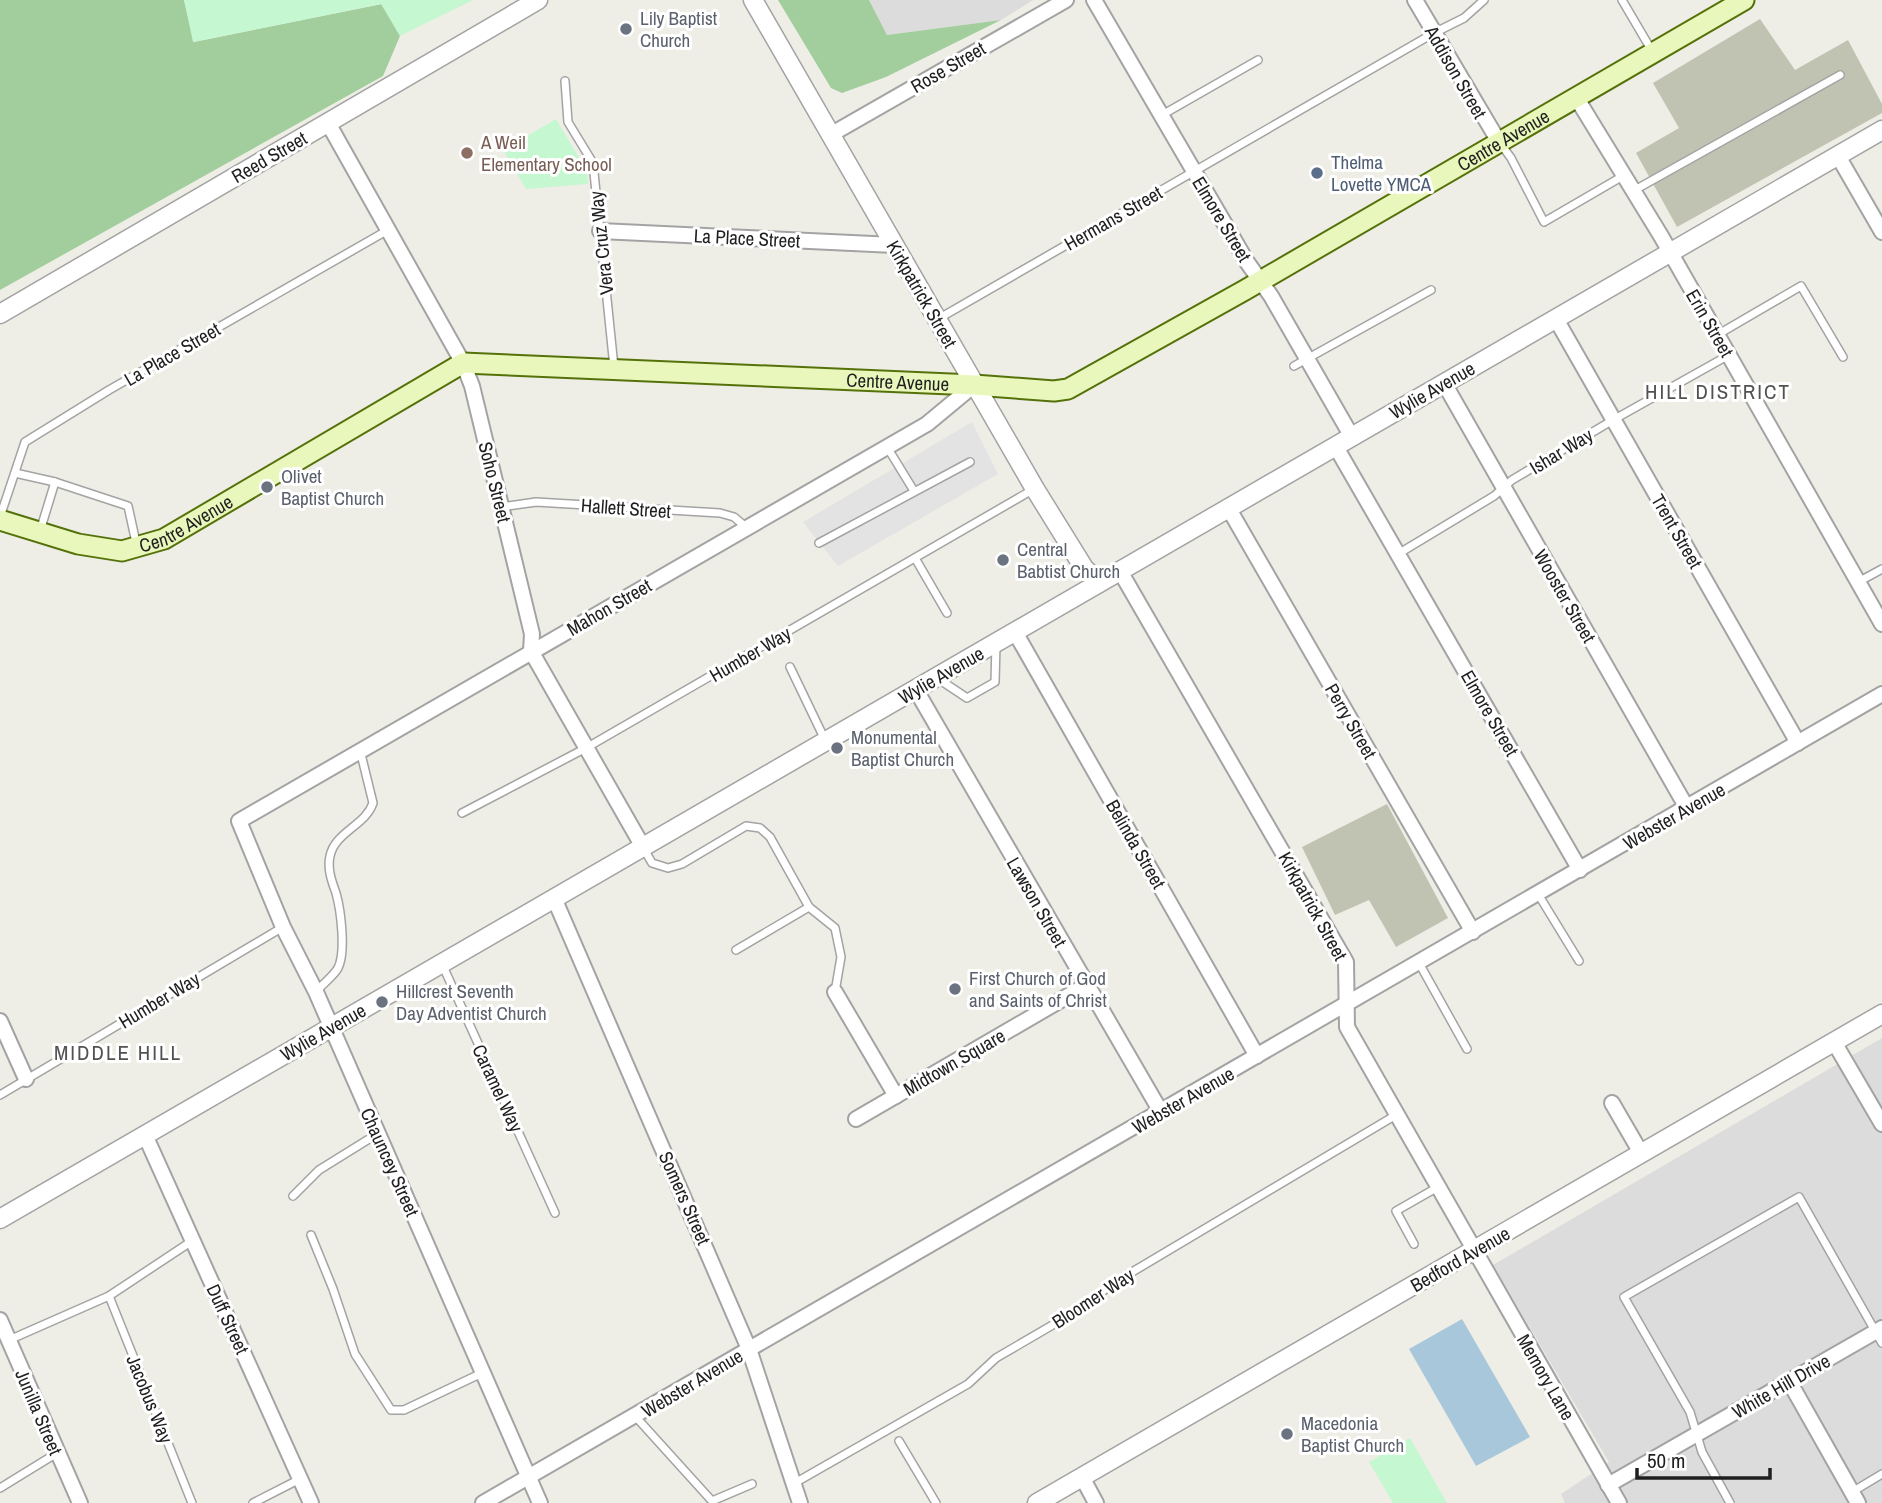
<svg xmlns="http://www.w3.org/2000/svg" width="1882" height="1503" viewBox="0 0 1882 1503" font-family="'Archivo Narrow',sans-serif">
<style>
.residential{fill:#dddcdc}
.construction{fill:#c0c3b1}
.forest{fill:#a2cd9c}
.park{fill:#c5f7d1}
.parking{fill:#e3e3e3}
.water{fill:#a8c7db}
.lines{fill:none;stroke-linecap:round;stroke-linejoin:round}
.service-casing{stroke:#a3a3a3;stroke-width:10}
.minor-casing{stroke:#a3a3a3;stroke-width:18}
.tertiary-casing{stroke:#a3a3a3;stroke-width:21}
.secondary-casing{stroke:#55720a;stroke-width:23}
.service{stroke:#fff;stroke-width:7}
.minor{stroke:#fff;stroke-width:14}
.tertiary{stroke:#fff;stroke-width:18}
.secondary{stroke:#eaf7bc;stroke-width:19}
.worship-dot{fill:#6b7280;stroke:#fff;stroke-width:2.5}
.education-dot{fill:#8d6e63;stroke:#fff;stroke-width:2.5}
.service-dot{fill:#5c6f8a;stroke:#fff;stroke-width:2.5}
.labels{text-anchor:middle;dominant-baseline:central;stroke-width:6;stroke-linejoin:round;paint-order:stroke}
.worship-label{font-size:19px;fill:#5b616d;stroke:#fff;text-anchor:start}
.street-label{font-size:19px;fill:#1f1f1f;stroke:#fff}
.education-label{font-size:19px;fill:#785e54;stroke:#fff;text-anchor:start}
.service-label{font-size:19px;fill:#4e5e75;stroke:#fff;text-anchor:start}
.neighbourhood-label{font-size:21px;letter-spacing:2px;fill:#525252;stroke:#fff}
</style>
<rect width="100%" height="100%" fill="#efeee6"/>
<!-- residential -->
<g class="residential">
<polygon points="869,0 1033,0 1001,20 887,35"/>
<polygon points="1882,1038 1882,1503 1565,1503 1561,1494 1609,1462 1493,1265"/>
</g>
<!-- construction -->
<g class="construction">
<polygon points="1760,19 1795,70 1848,40 1882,104 1882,113 1677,227 1636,153 1679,128 1653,83"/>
<polygon points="1387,804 1448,918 1396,947 1369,900 1335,915 1302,847"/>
</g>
<!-- forest -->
<g class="forest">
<polygon points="0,0 184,0 194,42 382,4 400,36 383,76 0,290"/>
<polygon points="778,0 869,0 887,35 1001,20 886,77 842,93 831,88"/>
</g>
<!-- park -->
<g class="park">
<polygon points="184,0 473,0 400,36 381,4 193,42"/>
<polygon points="556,119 587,171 588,184 526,189 503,150"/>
<polygon points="1410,1438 1447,1503 1393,1503 1369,1462"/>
</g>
<!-- parking -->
<polygon class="parking" points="972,422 998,474 838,566 803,522"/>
<!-- water -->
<polygon class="water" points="1462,1319 1530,1437 1476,1466 1409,1349"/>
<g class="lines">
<!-- service casing -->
<g class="service-casing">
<g id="service">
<polyline points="1622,0 1652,51"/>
<polyline points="565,81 568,122 593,163 614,367"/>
<polyline points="1162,115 1258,60"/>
<polyline points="1500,143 1511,158 1544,222 1623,176"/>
<polyline points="1633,191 1840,75"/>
<polyline points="938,319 1434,33 1464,18 1484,0"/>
<polyline points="1717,335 1801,286 1843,357"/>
<polyline points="1294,366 1431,290"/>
<polyline points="887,447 914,491"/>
<polyline points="15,473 55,482 128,506 137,547"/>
<polyline points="501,507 536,502 720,513 734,517 747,528"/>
<polyline points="0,517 25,442 109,390 388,230"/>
<polyline points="40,531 55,482"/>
<polyline points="819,543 970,462"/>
<polyline points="1398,554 1494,496 1512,480 1613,420 1729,355"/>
<polyline points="915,558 947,613"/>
<polyline points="1858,582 1882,569"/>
<polyline points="790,667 826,742"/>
<polyline points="937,678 967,698 995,682 996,644"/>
<polyline points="462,813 586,748 1034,489"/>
<polyline points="644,849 652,863 668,868 682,864 746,826 760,828 770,837 809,907 835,928 841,957 835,992"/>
<polyline points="1538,894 1579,961"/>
<polyline points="736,950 809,907"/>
<polyline points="1419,963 1467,1049"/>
<polyline points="442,964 555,1213"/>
<path d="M316 992C322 984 333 977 338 968 346 952 341 911 336 893 332 882 327 869 330 856 335 832 366 825 373 803L360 750"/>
<polyline points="0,1095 283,927"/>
<polyline points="293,1196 319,1170 377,1134"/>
<polyline points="311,1235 333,1289 355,1354 391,1410 404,1410 482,1373"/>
<polyline points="1414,1244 1396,1211 1438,1187"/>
<polyline points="109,1296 192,1503"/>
<polyline points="9,1340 109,1296 192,1241"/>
<polyline points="635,1416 712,1501 752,1484"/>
<polyline points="899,1441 936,1503"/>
<polyline points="793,1484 968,1384 996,1358 1080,1309 1112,1284 1396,1115"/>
<polyline points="0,1488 57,1453"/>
<polyline points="1852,1492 1882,1474"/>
<polyline points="253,1503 300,1479"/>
<polyline points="1730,1503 1702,1452 1690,1412 1624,1297 1799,1197 1882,1343"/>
</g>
</g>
<!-- minor casing -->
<g class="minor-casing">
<g id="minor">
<polyline points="1094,0 1247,262 1271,296 1352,437"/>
<polyline points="1415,0 1499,142"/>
<polyline points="1576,97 1661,236 1882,624"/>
<polyline points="328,123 463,363 472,386 532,634 531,651 643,847"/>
<polyline points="830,135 1066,0"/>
<polyline points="1838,156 1882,232"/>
<polyline points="600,231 894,245"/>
<polyline points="1556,319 1798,743"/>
<polyline points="1444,383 1687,808"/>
<polyline points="1336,447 1580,870"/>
<polyline points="1229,509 1473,932"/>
<polyline points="1120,571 1346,962 1347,1027 1619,1503"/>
<polyline points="1015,632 1257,1056"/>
<polyline points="916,690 1161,1112"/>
<polyline points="554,898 749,1349 800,1503"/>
<polyline points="835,992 896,1096"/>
<polyline points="0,1021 26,1079"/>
<polyline points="1834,1042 1882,1124"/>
<polyline points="1612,1103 1641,1153"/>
<polyline points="856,1119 1085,986"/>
<polyline points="145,1135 311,1503"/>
<polyline points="0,1320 80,1503"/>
<polyline points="1789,1381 1858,1503"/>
<polyline points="1082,1477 1096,1503"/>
<polyline points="1608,1485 1882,1328"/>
<polyline points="483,1503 1882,694"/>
<polyline points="540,1503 316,992 283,927 239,821 927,424 974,385"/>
</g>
</g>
<!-- tertiary casing -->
<g class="tertiary-casing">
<g id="tertiary">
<polyline points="753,0 1035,489 1084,568 1099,583"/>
<polyline points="0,314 538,0"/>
<polyline points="0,1219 1882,130"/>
<polyline points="1037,1503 1882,1014"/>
</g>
</g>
<!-- secondary casing -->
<g class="secondary-casing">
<g id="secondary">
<path id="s1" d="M0 520 78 544 122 551 164 539 463 363 974 385 1054 391 1068 389 1245 290 1744 0"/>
</g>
</g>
<!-- service -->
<use href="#service" class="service"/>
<!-- minor -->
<use href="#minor" class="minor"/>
<!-- tertiary -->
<use href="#tertiary" class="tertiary"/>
<!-- secondary -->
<use href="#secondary" class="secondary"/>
</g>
<!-- markers -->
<g class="worship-dot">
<circle cx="626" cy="29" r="7"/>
<circle cx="267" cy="487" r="7"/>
<circle cx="1003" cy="560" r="7"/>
<circle cx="837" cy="748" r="7"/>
<circle cx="955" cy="989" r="7"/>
<circle cx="382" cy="1002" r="7"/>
<circle cx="1287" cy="1434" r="7"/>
</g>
<circle class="education-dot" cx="467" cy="153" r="7"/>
<circle class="service-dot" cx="1317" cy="173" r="7"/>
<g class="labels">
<!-- worship labels -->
<g class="worship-label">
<text x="640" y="18">Lily Baptist<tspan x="640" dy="22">Church</tspan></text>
<text x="281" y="476">Olivet<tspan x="281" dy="22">Baptist Church</tspan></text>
<text x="1017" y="549">Central<tspan x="1017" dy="22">Babtist Church</tspan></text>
<text x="851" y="737">Monumental<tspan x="851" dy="22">Baptist Church</tspan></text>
<text x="969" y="978">First Church of God<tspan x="969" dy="22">and Saints of Christ</tspan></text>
<text x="396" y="991">Hillcrest Seventh<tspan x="396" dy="22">Day Adventist Church</tspan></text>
<text x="1301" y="1423">Macedonia<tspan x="1301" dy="22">Baptist Church</tspan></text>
</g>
<!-- street labels -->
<g class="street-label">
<text transform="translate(948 67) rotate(-30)">Rose Street</text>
<text transform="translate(1456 72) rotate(60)">Addison Street</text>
<text stroke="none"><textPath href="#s1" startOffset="1624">Centre Avenue</textPath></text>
<text transform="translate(269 157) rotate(-30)">Reed Street</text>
<text transform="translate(1113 218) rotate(-30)">Hermans Street</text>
<text transform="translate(1222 219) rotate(59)">Elmore Street</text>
<text transform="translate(747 238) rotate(3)">La Place Street</text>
<text transform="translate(601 243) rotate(-96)">Vera Cruz Way</text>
<text transform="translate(922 294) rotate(60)">Kirkpatrick Street</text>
<text transform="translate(1710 323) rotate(60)">Erin Street</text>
<text transform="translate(172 354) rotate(-30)">La Place Street</text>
<text stroke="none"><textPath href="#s1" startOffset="952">Centre Avenue</textPath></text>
<text transform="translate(1432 390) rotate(-30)">Wylie Avenue</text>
<text transform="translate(1561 451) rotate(-31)">Ishar Way</text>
<text transform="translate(495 482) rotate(76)">Soho Street</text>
<text transform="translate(626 508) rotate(4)">Hallett Street</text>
<text stroke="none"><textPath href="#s1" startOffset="196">Centre Avenue</textPath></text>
<text transform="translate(1677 531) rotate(60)">Trent Street</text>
<text transform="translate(1565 596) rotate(60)">Wooster Street</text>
<text transform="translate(609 607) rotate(-30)">Mahon Street</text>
<text transform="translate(750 654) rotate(-30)">Humber Way</text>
<text transform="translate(941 675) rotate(-30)">Wylie Avenue</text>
<text transform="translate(1490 713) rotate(60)">Elmore Street</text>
<text transform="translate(1351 721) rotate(60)">Perry Street</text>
<text transform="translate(1674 816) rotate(-30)">Webster Avenue</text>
<text transform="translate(1136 844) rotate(60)">Belinda Street</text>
<text transform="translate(1037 902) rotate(60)">Lawson Street</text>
<text transform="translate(1313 906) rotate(61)">Kirkpatrick Street</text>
<text transform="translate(159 1000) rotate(-31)">Humber Way</text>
<text transform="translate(323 1032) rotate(-30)">Wylie Avenue</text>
<text transform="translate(954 1062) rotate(-30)">Midtown Square</text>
<text transform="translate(498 1088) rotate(65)">Caramel Way</text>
<text transform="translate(1183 1100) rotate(-30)">Webster Avenue</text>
<text transform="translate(390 1162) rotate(66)">Chauncey Street</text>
<text transform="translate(685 1198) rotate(66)">Somers Street</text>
<text transform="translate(1460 1259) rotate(-30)">Bedford Avenue</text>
<text transform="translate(1093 1298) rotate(-33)">Bloomer Way</text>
<text transform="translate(228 1319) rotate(65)">Duff Street</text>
<text transform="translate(1546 1377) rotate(60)">Memory Lane</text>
<text transform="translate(692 1383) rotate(-31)">Webster Avenue</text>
<text transform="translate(1781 1386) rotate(-30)">White Hill Drive</text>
<text transform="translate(150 1399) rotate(68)">Jacobus Way</text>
<text transform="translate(39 1412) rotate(67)">Junilla Street</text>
</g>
<!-- education labels -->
<g class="education-label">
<text x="481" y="142">A Weil<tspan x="481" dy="22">Elementary School</tspan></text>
</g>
<!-- service labels -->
<g class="service-label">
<text x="1331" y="162">Thelma<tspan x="1331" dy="22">Lovette YMCA</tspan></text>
</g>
<!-- neighbourhood labels -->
<g class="neighbourhood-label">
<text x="1718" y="391">HILL DISTRICT</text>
<text x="118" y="1052">MIDDLE HILL</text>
</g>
</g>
<!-- scale -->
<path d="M1637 1468v10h133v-10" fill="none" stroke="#1f1f1f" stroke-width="3.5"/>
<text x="1647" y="1468" font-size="21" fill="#1f1f1f" stroke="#ffffff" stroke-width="5" paint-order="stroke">50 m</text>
</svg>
